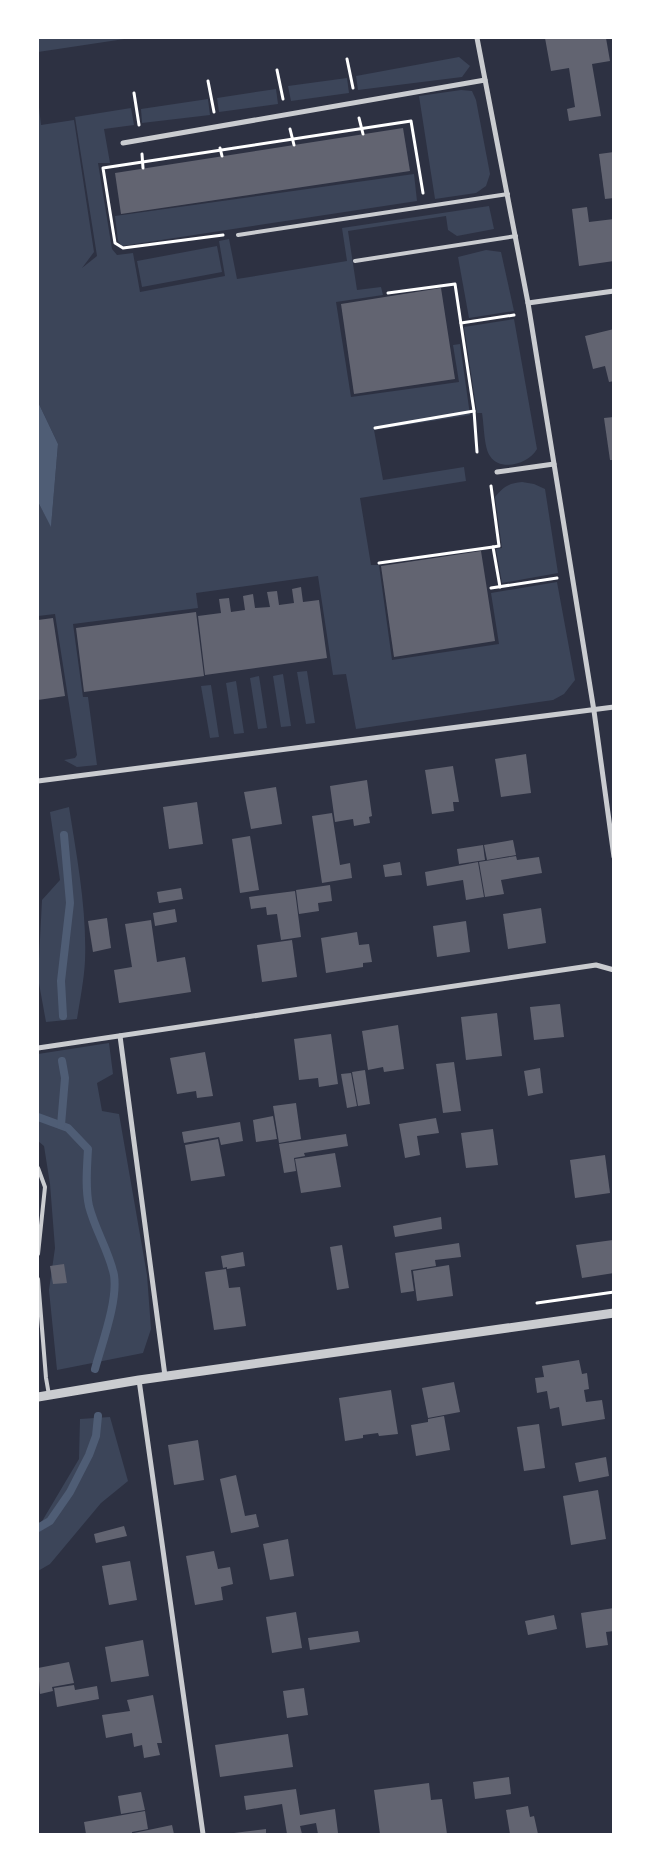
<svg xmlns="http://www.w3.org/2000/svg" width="651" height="1872" viewBox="0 0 651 1872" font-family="'Work Sans',sans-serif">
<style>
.green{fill:#3c4559}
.water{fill:#4f5d75}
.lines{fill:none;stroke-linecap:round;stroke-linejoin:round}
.stream{stroke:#4f5d75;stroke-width:8}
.building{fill:#626471}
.path{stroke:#fff;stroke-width:3}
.service{stroke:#caccd0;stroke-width:4}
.minor{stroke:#caccd0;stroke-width:5}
.tertiary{stroke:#caccd0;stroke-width:9}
</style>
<rect width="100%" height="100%" fill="#2d3142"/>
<!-- green -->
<g class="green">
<polygon points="38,38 131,38 38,52"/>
<polygon points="459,57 470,66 462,77 358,90 356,76"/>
<polygon points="347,78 349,93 291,101 288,86"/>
<polygon points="276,89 278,104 219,112 217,98"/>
<polygon points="461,90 472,91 476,100 490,174 486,186 476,193 435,199 419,96"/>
<polygon points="38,98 41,125 74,120 94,252 82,268 97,256 75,117 131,108 134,125 104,129 110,163 98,163 112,249 117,255 133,253 140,292 225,276 219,241 229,239 237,279 347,261 342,228 489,206 494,229 457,236 448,230 446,216 348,231 357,290 381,287 383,295 336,302 351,397 459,382 453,345 460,344 470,415 374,430 383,480 464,467 466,481 360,498 371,565 379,565 392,660 499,644 491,593 557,582 575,680 564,694 553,700 356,729 346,674 333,675 318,576 196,593 198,608 73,624 83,697 88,697 97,765 77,767 64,760 75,758 77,755 55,614 38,616 38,502 51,526 58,444 38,402"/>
<polygon points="208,99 210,115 142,123 141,109"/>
<polygon points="414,174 417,201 122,246 118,241 115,216"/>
<polygon points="217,246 222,272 142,287 137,261"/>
<polygon points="486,250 501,252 514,311 469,318 458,257"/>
<path d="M514 319 537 449C529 464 500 472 490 456 484 448 484 424 482 413H477L464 327Z"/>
<path d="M522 482 534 484 545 489 558 573 502 583 496 549 502 548 495 497C503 487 509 483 522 482Z"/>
<polygon points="307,671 315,723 306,724 297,672"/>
<polygon points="283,674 291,726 281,727 273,676"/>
<polygon points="259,676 267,728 258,729 250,678"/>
<polygon points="236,681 244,733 234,734 226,683"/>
<polygon points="211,685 219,737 210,738 201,686"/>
<path d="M69 807C77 858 87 910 85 961 84 980 80 1000 77 1019L46 1022 38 978 42 900 60 880 50 812Z"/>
<polygon points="109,1043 113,1074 97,1083 102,1111 119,1114 147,1275 151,1329 143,1353 57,1370 49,1290 55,1248 50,1184 44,1146 38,1141 38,1054"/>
<polygon points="110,1417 128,1481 101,1503 50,1564 38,1571 38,1528 79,1459 80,1419"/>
</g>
<!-- water -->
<polygon class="water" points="38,402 58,444 51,527 38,502"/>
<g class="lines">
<!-- stream -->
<g class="stream">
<polyline points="63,1016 61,981 70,903 64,835"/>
<path d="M38 1117 68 1128 88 1149C87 1167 85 1188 89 1206 95 1230 109 1251 114 1275 118 1301 102 1343 95 1369"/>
<polyline points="61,1125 65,1078 62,1061"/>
<polyline points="38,1528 50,1521 70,1492 89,1455 96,1436 98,1416"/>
</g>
</g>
<!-- building -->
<g class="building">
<polygon points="545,38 606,38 610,61 592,64 601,116 569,121 567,109 575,107 569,68 551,71"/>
<polygon points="403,128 410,171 121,214 115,173"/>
<polygon points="614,152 614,198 605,199 599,154"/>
<polygon points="587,207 589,222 614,219 614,261 579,266 572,209"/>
<polygon points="441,288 455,379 354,394 341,304"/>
<polygon points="614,329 614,381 609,382 605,366 593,369 585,336"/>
<polygon points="614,417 614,460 610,460 604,418"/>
<polygon points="481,551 495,641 394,657 381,566"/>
<polygon points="301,587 303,602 319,600 327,658 205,675 198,616 221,613 219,599 229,598 231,612 245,610 243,596 253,594 255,608 270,607 267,592 277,591 279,605 294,603 292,589"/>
<polygon points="196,612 204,676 84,692 76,628"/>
<polygon points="53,618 65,696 38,700 38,620"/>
<polygon points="526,754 531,793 501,797 495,759"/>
<polygon points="453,766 459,802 453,802 454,811 432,814 425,770"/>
<polygon points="367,780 372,816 369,817 370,823 354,826 353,819 335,822 330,786"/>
<polygon points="276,787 282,824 251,829 244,792"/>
<polygon points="197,802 203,844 169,849 163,807"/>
<polygon points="332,813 340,865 350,863 352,878 322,883 312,816"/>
<polygon points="250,836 259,890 240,893 232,839"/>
<polygon points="513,840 516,855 487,860 484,845"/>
<polygon points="483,845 485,860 459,864 457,849"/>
<polygon points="516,856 517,860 539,857 542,873 501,880 504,894 485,897 479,862"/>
<polygon points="400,862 402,875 385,877 383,865"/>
<polygon points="478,862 484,897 466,900 463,880 427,886 425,872"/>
<polygon points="330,885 332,901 318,903 319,911 299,914 296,890"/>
<polygon points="181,888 183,899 159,903 157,892"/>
<polygon points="295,891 301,937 281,940 277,914 267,915 266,907 251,909 249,897"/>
<polygon points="541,908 546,943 508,949 503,914"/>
<polygon points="175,909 177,922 155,926 153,913"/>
<polygon points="107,918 111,948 93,952 88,921"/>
<polygon points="151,920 157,962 185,957 191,992 119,1003 114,970 132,967 125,924"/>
<polygon points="466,921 470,952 437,957 433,926"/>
<polygon points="357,932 359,945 369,944 372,962 363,963 363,967 326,973 321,938"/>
<polygon points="292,940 297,977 262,982 257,945"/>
<polygon points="560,1004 564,1037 534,1040 530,1007"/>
<polygon points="497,1013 502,1056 466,1060 461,1017"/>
<polygon points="398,1025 404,1069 384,1072 383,1067 368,1070 362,1031"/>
<polygon points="331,1034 338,1084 319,1087 318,1078 299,1080 294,1039"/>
<polygon points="205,1052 213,1096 197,1098 196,1091 177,1094 170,1058"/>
<polygon points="454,1062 461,1111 443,1113 436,1064"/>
<polygon points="540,1068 543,1093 528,1096 524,1071"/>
<polygon points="365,1070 370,1104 358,1106 352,1072"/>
<polygon points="351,1073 357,1106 347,1108 341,1074"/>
<polygon points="296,1103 301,1139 279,1143 273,1106"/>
<polygon points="273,1116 277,1139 256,1142 253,1120"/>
<polygon points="436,1118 439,1133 417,1136 420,1155 405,1158 399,1124"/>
<polygon points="240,1122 243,1141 221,1145 219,1137 184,1143 182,1132"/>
<polygon points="493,1129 498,1165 466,1168 461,1133"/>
<polygon points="346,1134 348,1146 304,1153 305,1156 294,1158 296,1171 284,1173 279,1144"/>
<polygon points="218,1139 225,1176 191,1181 185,1145"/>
<polygon points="335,1153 341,1187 301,1193 295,1159"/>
<polygon points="605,1155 610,1193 575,1198 570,1160"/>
<polygon points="441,1217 442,1229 395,1237 393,1226"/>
<polygon points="613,1240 614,1273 582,1278 576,1245"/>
<polygon points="459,1243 461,1257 435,1260 436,1266 411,1270 414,1291 401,1293 395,1253"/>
<polygon points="342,1245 349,1288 337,1290 330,1247"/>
<polygon points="243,1252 245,1266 227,1269 227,1267 223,1268 221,1256"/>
<polygon points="64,1264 67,1283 53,1284 50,1266"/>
<polygon points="449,1265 453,1296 417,1301 413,1271"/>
<polygon points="226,1269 229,1288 240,1287 246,1326 214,1330 205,1272"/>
<polygon points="579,1360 582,1374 587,1373 589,1389 584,1390 586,1402 602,1400 605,1419 562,1426 559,1407 550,1409 547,1391 537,1393 535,1378 544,1377 542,1366"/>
<polygon points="454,1382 460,1412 428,1418 422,1388"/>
<polygon points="391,1390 398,1434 379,1436 378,1433 363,1435 363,1438 345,1441 339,1398"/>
<polygon points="444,1416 450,1450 416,1456 411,1425 428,1422 428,1419"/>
<polygon points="539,1424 545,1468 524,1471 517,1427"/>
<polygon points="198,1440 204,1480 174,1485 168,1445"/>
<polygon points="606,1457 609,1476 579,1482 575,1463"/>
<polygon points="236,1475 245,1516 256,1514 259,1527 231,1533 220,1479"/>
<polygon points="598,1490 606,1539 571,1545 563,1496"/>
<polygon points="124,1526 127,1536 96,1543 94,1534"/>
<polygon points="288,1539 294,1576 270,1580 263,1544"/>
<polygon points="214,1551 218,1569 230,1567 233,1584 221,1587 223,1600 195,1605 186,1556"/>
<polygon points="130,1561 137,1600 109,1605 102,1566"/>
<polygon points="614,1608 614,1631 606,1632 608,1645 586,1648 581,1613"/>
<polygon points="296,1612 302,1648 272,1653 266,1617"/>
<polygon points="554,1615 557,1629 528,1635 525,1621"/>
<polygon points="358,1631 360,1642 310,1650 308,1638"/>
<polygon points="143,1640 149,1676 111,1682 105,1647"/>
<polygon points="69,1662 74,1683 52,1687 53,1691 40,1694 38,1668"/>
<polygon points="74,1685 75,1690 97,1686 99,1699 57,1707 54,1688"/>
<polygon points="304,1688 308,1715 287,1718 283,1691"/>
<polygon points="153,1695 162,1743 157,1743 160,1755 144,1758 142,1745 134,1747 132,1733 106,1738 102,1715 130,1711 127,1700"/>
<polygon points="288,1734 293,1767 220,1777 215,1745"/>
<polygon points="509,1777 511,1794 475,1799 473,1782"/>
<polygon points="429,1783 431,1800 442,1799 447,1834 380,1834 374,1790"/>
<polygon points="296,1789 300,1815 335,1809 338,1833 318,1834 316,1823 300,1826 302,1834 287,1834 282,1804 246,1810 244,1796"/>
<polygon points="141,1792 145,1810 121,1814 118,1796"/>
<polygon points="528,1806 530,1817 534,1816 538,1834 510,1834 506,1810"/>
<polygon points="145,1811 148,1829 132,1832 132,1834 86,1834 84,1822"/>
<polygon points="172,1825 174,1834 134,1834 134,1833"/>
<polygon points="266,1829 266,1834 235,1834 234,1833"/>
</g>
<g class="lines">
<!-- path -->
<g class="path">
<polyline points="347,59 353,88"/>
<polyline points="277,70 283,99"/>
<polyline points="208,81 214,112"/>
<polyline points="134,93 139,125"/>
<polyline points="359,118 363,134"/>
<polyline points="290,129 294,145"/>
<polyline points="220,148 222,156"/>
<polyline points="142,154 143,168"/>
<polyline points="223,235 123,248 115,243 103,168 411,121 423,193"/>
<polyline points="388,293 455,284 474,411 477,452"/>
<polyline points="461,323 514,315"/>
<polyline points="375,428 474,411"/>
<polyline points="491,486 499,546 493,547 500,587"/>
<polyline points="379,563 493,547"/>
<polyline points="491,588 557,578"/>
<polyline points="537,1303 614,1292"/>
</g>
<!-- service -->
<g class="service">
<polyline points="238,235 508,194"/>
<polyline points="355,261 516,236"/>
<polyline points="38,1168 45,1187 38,1254"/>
<polyline points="38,1279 46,1378 49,1395"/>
</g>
<!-- minor -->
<g class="minor">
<polyline points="477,38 528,303 594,711 614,857"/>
<polyline points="123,143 485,80"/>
<polyline points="528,303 614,291"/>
<polyline points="497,472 554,464"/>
<polyline points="38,781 614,707"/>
<polyline points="120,1036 165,1376"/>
<polyline points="38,1048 596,965 614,970"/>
<polyline points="139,1380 203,1834"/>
</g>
<!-- tertiary -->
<polyline class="tertiary" points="38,1397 139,1380 614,1313"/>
</g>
<!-- border -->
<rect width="651" height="1872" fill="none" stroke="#ffffff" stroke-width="78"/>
</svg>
